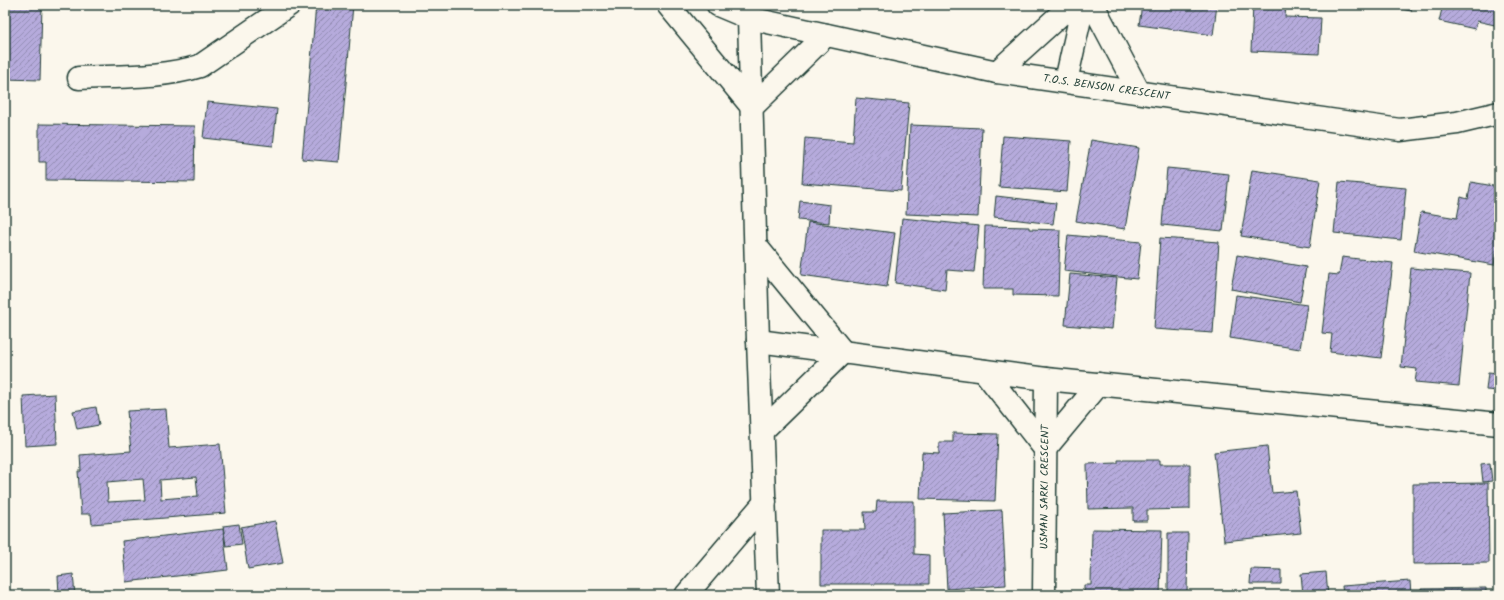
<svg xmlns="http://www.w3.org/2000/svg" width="1504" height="600" viewBox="0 0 1504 600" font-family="Kalam,sans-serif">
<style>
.building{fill:url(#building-hatch);stroke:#1f3d34;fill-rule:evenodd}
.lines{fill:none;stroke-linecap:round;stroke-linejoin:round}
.minor-casing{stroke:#1f3d34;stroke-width:25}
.minor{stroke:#fbf7ec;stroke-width:22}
.labels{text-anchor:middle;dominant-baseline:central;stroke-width:4;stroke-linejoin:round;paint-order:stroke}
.street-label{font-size:11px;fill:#1f3d34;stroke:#fbf7ec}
</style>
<defs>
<pattern id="building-hatch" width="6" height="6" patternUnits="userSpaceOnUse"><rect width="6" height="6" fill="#b6abdc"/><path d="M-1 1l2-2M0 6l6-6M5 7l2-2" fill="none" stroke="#938cb3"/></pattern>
</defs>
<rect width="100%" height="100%" fill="#fbf7ec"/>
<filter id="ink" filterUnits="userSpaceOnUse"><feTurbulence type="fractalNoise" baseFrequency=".025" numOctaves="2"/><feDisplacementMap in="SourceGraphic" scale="8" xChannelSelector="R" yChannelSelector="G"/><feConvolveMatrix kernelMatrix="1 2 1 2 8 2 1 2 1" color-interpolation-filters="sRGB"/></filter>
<g filter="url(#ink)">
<!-- building -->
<g class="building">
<polygon points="7,5 42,5 40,80 5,79"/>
<polygon points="316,5 353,5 339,162 302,159"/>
<polygon points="1142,5 1217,5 1213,35 1139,25"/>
<polygon points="1253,5 1286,5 1285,17 1321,18 1319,54 1251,51"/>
<polygon points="1382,5 1412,5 1411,11"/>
<polygon points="1443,5 1499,5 1499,26 1477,21 1475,29 1439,21"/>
<polygon points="856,98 909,103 901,191 802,183 805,138 853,142"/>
<polygon points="207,102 277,109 273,146 203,138"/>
<polygon points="39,124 195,126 194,182 46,180 46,162 39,162"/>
<polygon points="910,125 982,128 978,217 906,214"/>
<polygon points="1003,136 1071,141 1067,192 999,187"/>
<polygon points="1091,140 1139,148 1125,229 1076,221"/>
<polygon points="1167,168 1229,174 1223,231 1162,225"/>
<polygon points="1252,170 1320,180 1310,247 1241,236"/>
<polygon points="1339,182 1406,188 1401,240 1334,233"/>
<polygon points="1471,182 1499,187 1499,236 1494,265 1414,251 1421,212 1457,218 1461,197 1468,199"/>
<polygon points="996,196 1056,203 1053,224 994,217"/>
<polygon points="800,201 830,205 829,223 798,220"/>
<polygon points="902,218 979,226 974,272 947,270 945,290 895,283"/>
<polygon points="808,222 895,233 887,287 801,275"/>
<polygon points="985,226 1029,227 1029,229 1060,230 1058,296 1013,295 1013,289 983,289"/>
<polygon points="1068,235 1141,242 1137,279 1064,271"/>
<polygon points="1160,238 1219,242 1213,333 1154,329"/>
<polygon points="1237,255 1306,267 1300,302 1231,289"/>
<polygon points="1342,257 1393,263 1381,358 1330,352 1332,334 1322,333 1329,274 1339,275"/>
<polygon points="1411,268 1470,273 1459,386 1415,382 1417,369 1401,367"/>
<polygon points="1070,274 1117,278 1112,329 1065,325"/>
<polygon points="1236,295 1307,305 1300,349 1230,338"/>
<polygon points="1488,373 1499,374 1499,391 1486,390"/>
<polygon points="55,394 57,444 25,446 23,396"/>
<polygon points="96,407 99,425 77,429 73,411"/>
<path d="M166 409 169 448 220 444 226 513 92 524 91 514H81L78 471H81L80 455 131 451 127 411ZM196 477 198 496 161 499 160 480ZM143 479 145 500 108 502 107 482Z"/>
<polygon points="953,433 998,434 995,501 920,499 922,452 939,453 939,442 953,442"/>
<polygon points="1267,446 1272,493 1296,491 1301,533 1224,541 1214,452"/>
<polygon points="1118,460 1160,460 1160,464 1190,464 1190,509 1147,510 1147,521 1133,521 1133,508 1088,509 1087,464 1118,463"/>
<polygon points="1490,463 1492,481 1483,482 1481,464"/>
<polygon points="1499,474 1499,509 1496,508"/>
<polygon points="1488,483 1489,563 1413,564 1413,484"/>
<polygon points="877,501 914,501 914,554 929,555 929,584 821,584 821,530 865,530 864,512 876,512"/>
<polygon points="1002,510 1006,585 947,589 943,513"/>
<polygon points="1499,515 1499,555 1495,555"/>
<polygon points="275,521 283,563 248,569 241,527"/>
<polygon points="239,524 242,544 226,546 223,526"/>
<polygon points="223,529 228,570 126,582 122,541"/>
<polygon points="1092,529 1162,530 1160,595 1084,595 1084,585 1091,585"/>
<polygon points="1168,533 1188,533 1187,595 1168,595"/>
<polygon points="1251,569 1281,570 1281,584 1250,584"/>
<polygon points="1326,572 1328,595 1303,595 1301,574"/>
<polygon points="73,574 75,595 59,595 58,576"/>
<polygon points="1410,581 1411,595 1343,595 1342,586"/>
<polygon points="1486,588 1486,595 1421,595 1421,589"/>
<polygon points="882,591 882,595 824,595"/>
</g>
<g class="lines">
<!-- minor casing -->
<g class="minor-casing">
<g id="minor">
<polyline points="668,5 752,107 826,35"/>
<path id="s1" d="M718 5 749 18 997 72 1400 130 1457 123 1499 113"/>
<polyline points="1093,5 1139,92"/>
<polyline points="749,18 758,341 768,595"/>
<polyline points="997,72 1071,5"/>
<path d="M79 78C119 76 162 78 200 66L289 5"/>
<polyline points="1066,81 1083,5"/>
<polyline points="756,246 843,352 762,431"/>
<polyline points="758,341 1046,379 1499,424"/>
<polyline points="984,371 1045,449 1099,384"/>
<polyline points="686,595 765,502"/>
<path id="s2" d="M1044 595 1046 379"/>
</g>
</g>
<!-- minor -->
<use href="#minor" class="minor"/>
</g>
</g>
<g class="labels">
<!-- street labels -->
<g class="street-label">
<text stroke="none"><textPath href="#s1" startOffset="398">T.O.S. BENSON CRESCENT</textPath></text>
<text stroke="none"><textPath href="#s2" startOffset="108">USMAN SARKI CRESCENT</textPath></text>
</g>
</g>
<!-- margin -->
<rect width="1504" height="600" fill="none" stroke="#fbf7ec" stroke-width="20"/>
<rect x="10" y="10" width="1484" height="580" fill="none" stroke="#1f3d34" stroke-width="1.5" filter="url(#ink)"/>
</svg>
